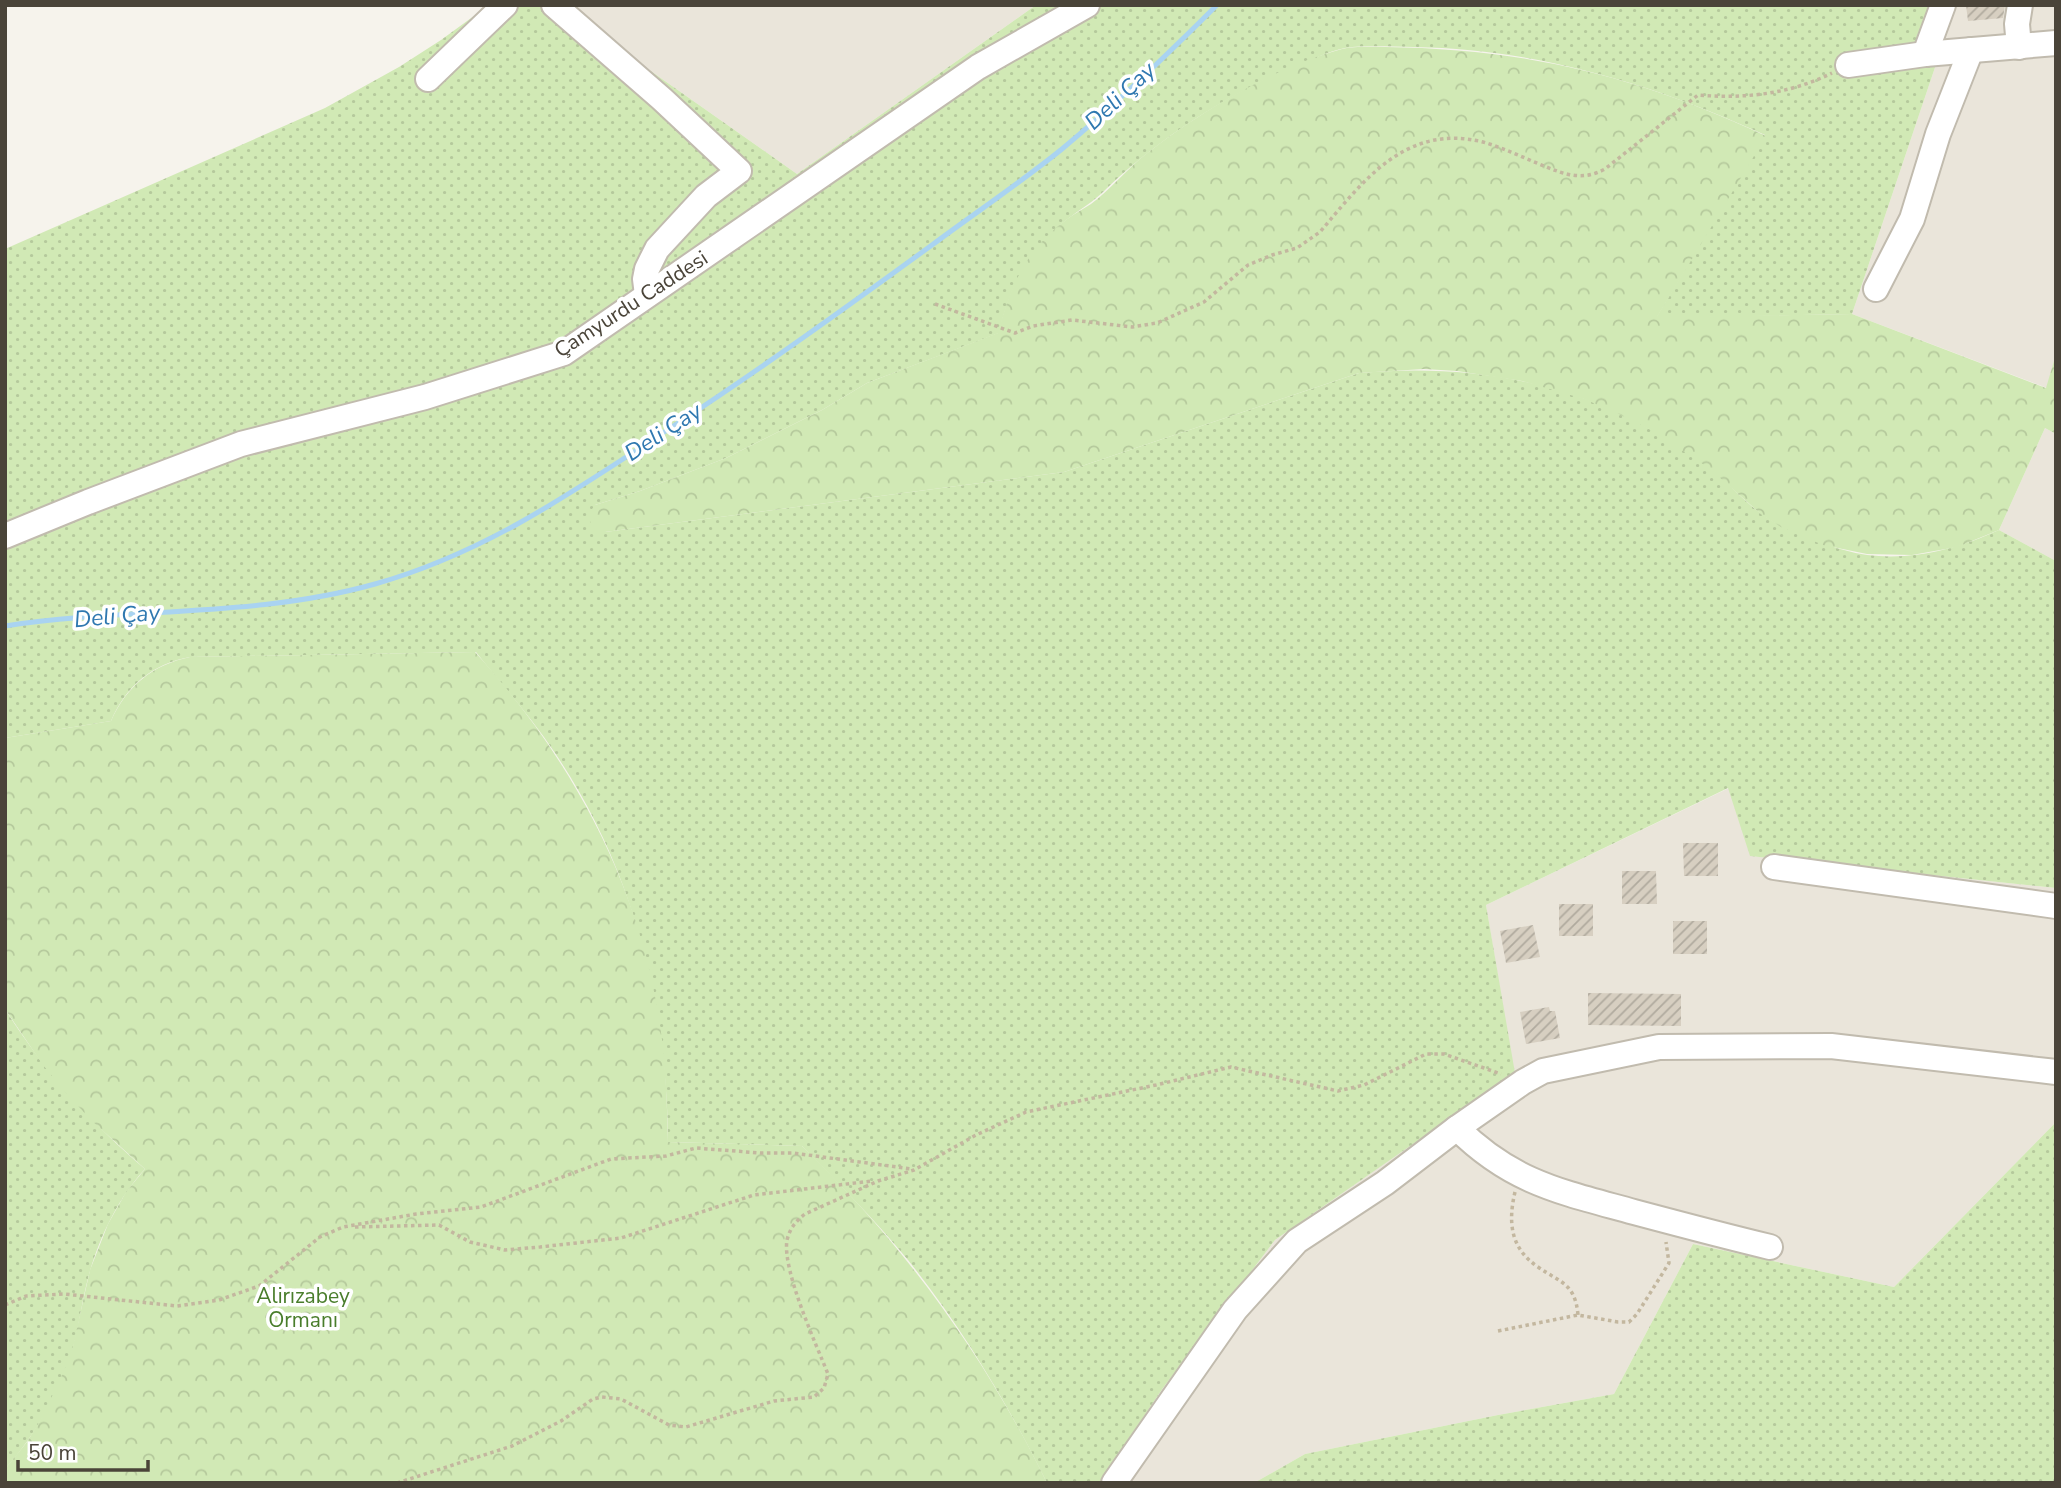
<svg xmlns="http://www.w3.org/2000/svg" width="2061" height="1488" viewBox="0 0 2061 1488" font-family="'Nunito Sans',sans-serif">
<style>
.residential{fill:#eae5da}
.grass{fill:url(#grass-dots)}
.forest{fill:url(#forest-crowns)}
.lines{fill:none;stroke-linecap:round;stroke-linejoin:round}
.stream{stroke:#a9d3f1;stroke-width:5}
.building{fill:url(#building-hatch)}
.minor-casing{stroke:#c1bbae;stroke-width:28}
.path{stroke:#c3b79f;stroke-width:3.5;stroke-dasharray:3.5 3.5;stroke-linecap:butt}
.minor{stroke:#fff;stroke-width:24}
.labels{text-anchor:middle;dominant-baseline:central;stroke-width:7;stroke-linejoin:round;paint-order:stroke}
.street-label{font-size:21px;fill:#4a4439;stroke:#fff}
.park-label{font-size:21px;fill:#497d2b;stroke:#fff}
.water-label{font-size:23px;font-style:italic;fill:#2f78b0;stroke:#fff}
</style>
<defs>
<pattern id="grass-dots" width="8" height="8" patternUnits="userSpaceOnUse" patternTransform="scale(1.75)"><rect width="8" height="8" fill="#d1e9b5"/><path d="M2 2h.1M6 6h.1" fill="none" stroke="#b5c99c" stroke-width="1.8" stroke-linecap="round"/></pattern>
<pattern id="forest-crowns" width="20" height="18" patternUnits="userSpaceOnUse" patternTransform="scale(1.75)"><rect width="20" height="18" fill="#d1e9b5"/><path d="M2 6a3 3 0 1 1 6 0M12 15a3 3 0 1 1 6 0" fill="none" stroke="#b5c99c"/></pattern>
<pattern id="building-hatch" width="6" height="6" patternUnits="userSpaceOnUse" patternTransform="scale(1.75)"><rect width="6" height="6" fill="#d7cfc1"/><path d="M-1 1l2-2M0 6l6-6M5 7l2-2" fill="none" stroke="#b0aa9e"/></pattern>
</defs>
<rect width="100%" height="100%" fill="#f6f3ec"/>
<!-- residential -->
<g class="residential">
<polygon points="557,5 1036,5 797,174"/>
<polygon points="1956,5 2056,5 2056,354 2047,388 1852,314"/>
<polygon points="2045,428 2056,434 2056,561 1999,530"/>
<polygon points="1729,788 1751,856 2056,888 2056,1122 1894,1287 1693,1244 1614,1394 1498,1415 1305,1454 1254,1483 1099,1483 1163,1388 1275,1240 1514,1073 1486,905"/>
</g>
<!-- grass -->
<g class="grass">
<path d="M489 5H557L797 174 1036 5H1956L1852 314 1656 318 1765 135C1654 84 1537 49 1414 47 1392 47 1367 45 1345 48 1329 51 1311 60 1296 66 1224 96 1158 139 1102 193 1089 205 1074 213 1060 225 1027 253 1008 291 999 333L867 383 822 410 726 458 640 491 595 505 605 532 1064 472 1359 373C1448 365 1537 375 1619 413 1651 428 1682 447 1710 468 1729 483 1746 504 1766 517 1781 527 1797 533 1814 539 1824 543 1834 548 1844 550 1895 565 1951 552 1999 530L2056 561V888L1750 856 1728 788 1486 905 1515 1073 1275 1240 1163 1388 1099 1483H1047C1008 1404 963 1329 908 1260 875 1220 838 1183 802 1146L668 1142C667 1004 633 868 555 753 532 718 502 685 476 652L190 657C152 664 126 686 111 721L5 738V249L325 108 399 67 441 40Z"/>
<path d="M5 1009C44 1071 90 1122 145 1169 119 1197 101 1234 90 1271 83 1295 80 1320 74 1344 61 1389 37 1434 5 1469Z"/>
<polygon points="2056,1122 2056,1483 1254,1483 1305,1454 1498,1415 1614,1394 1693,1244 1894,1287"/>
</g>
<!-- forest -->
<g class="forest">
<path d="M1385 47C1527 49 1637 76 1766 136L1657 317 1852 314 2046 388 2056 354V434L2045 428 1999 530 1957 547 1912 555 1867 554 1823 545 1781 527 1762 515 1709 468 1649 429 1617 413 1584 399 1522 381 1457 371 1424 369 1359 373 1064 472 605 532C593 531 588 524 590 512L595 505 640 491 726 458 822 410 867 383 998 333C1006 303 1015 276 1034 251 1045 237 1058 225 1073 215 1079 211 1085 208 1091 204 1111 189 1127 169 1146 154 1199 112 1277 66 1342 49 1355 46 1371 47 1385 47Z"/>
<path d="M475 652C571 758 639 882 660 1025 666 1064 667 1103 668 1142L802 1146C904 1245 984 1354 1047 1483H5V1469L27 1442 41 1419 64 1371 73 1346 90 1270 108 1224 126 1192 145 1169 91 1120 67 1094 43 1065 5 1009V738L111 721C127 686 152 665 190 657Z"/>
</g>
<g class="lines">
<!-- stream -->
<path class="stream" d="M5 626C129 607 254 618 375 584 489 552 580 487 678 423 765 366 848 306 932 245 975 213 1020 183 1062 149 1116 104 1167 55 1217 5"/>
</g>
<!-- building -->
<g class="building">
<polygon points="1966,5 2005,5 2003,18 1968,21"/>
<polygon points="1683,843 1718,843 1718,876 1684,876"/>
<polygon points="1622,871 1656,871 1657,904 1622,904"/>
<rect x="1559" y="904" width="34" height="32"/>
<rect x="1673" y="921" width="34" height="33"/>
<polygon points="1533,925 1540,957 1506,963 1500,931"/>
<polygon points="1588,993 1681,994 1681,1026 1588,1025"/>
<polygon points="1549,1007 1550,1011 1555,1011 1560,1038 1526,1044 1520,1012"/>
</g>
<g class="lines">
<!-- minor casing -->
<g class="minor-casing">
<g id="minor">
<polyline points="554,5 662,99 739,171 706,196 657,249 647,269 645,279 647,295"/>
<polyline points="2019,47 2017,24 2020,5"/>
<polyline points="1925,54 1943,5"/>
<polyline points="1848,65 1925,54 2056,43"/>
<polyline points="428,79 505,5"/>
<polyline points="1876,289 1912,219 1938,134 1971,50"/>
<polyline points="5,536 88,502 241,444 425,397 564,353 978,67 1087,5"/>
<polyline points="1774,867 2056,906"/>
<path d="M1457 1128C1512 1183 1562 1192 1634 1212 1679 1224 1724 1236 1770 1247"/>
<polyline points="1114,1483 1235,1310 1297,1241 1385,1183 1457,1128 1523,1082 1543,1071 1659,1047 1831,1046 2056,1072"/>
</g>
</g>
<!-- path -->
<g class="path">
<path d="M935 304 1015 333 1033 326 1072 320 1132 327 1157 323 1204 302 1248 265 1272 255 1297 248 1320 232C1364 180 1406 123 1483 142 1504 148 1524 158 1544 166 1566 175 1583 181 1605 169L1698 95C1745 99 1790 94 1832 73"/>
<path d="M1515 1192C1508 1222 1510 1248 1538 1267 1561 1283 1575 1283 1578 1315"/>
<polyline points="355,1227 439,1225 470,1242 505,1250 540,1247 621,1238 754,1195 872,1181"/>
<polyline points="5,1305 26,1296 64,1294 177,1306 219,1300 259,1286 320,1237 343,1227 416,1214 481,1207 611,1159 666,1156 696,1148 760,1153 793,1153 912,1169"/>
<polyline points="1498,1331 1578,1315 1618,1322 1629,1322 1637,1314 1669,1263 1666,1242"/>
<path d="M397 1483 512 1446 561 1421 593 1399 602 1397 621 1399 669 1425 686 1427 774 1401 814 1397 824 1388 828 1374C816 1344 782 1270 787 1240 790 1228 796 1221 805 1214L878 1181 914 1170 976 1135 1026 1112 1156 1085 1231 1067 1338 1091 1364 1085 1426 1054H1444L1501 1074"/>
</g>
<!-- minor -->
<use href="#minor" class="minor"/>
</g>
<g class="labels">
<!-- street labels -->
<g class="street-label">
<text transform="translate(631 304) rotate(-33)">Çamyurdu Caddesi</text>
</g>
<!-- park labels -->
<g class="park-label">
<text x="303" y="1296">Alirızabey<tspan x="303" dy="24">Ormanı</tspan></text>
</g>
<!-- water labels -->
<g class="water-label">
<text transform="translate(1120 96) rotate(-43)">Deli Çay</text>
<text transform="translate(663 432) rotate(-33)">Deli Çay</text>
<text transform="translate(117 616) rotate(-5)">Deli Çay</text>
</g>
</g>
<!-- border -->
<rect width="2061" height="1488" fill="none" stroke="#4a4439" stroke-width="14"/>
<!-- scale -->
<path d="M18 1460v10h130v-10" fill="none" stroke="#4a4439" stroke-width="3.5"/>
<text x="28" y="1460" font-size="21" fill="#4a4439" stroke="#ffffff" stroke-width="5" paint-order="stroke">50 m</text>
</svg>
